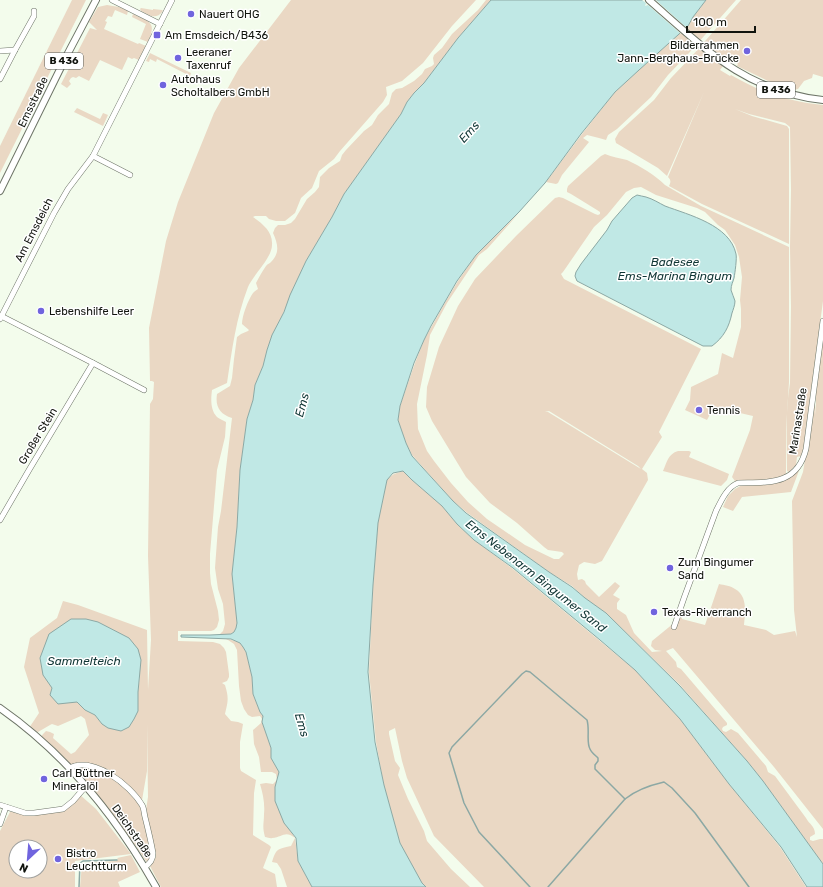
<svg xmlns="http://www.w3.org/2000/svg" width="823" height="887" viewBox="0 0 823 887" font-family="Rubik,sans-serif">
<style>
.green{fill:#ead8c4;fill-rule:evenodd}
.water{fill:#c0e8e5;stroke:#8ca8a4}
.pier{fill:#f3fcec}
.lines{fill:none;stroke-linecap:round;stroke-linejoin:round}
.stream{stroke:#8ca8a4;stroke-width:1.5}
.minor-casing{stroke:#6d7467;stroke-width:6}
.major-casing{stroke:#6d7467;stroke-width:8}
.minor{stroke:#fff;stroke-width:5}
.major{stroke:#fff;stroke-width:6}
.poi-dot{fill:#7064de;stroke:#fff;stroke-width:1.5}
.labels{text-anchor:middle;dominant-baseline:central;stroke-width:3;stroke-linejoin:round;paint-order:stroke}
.shield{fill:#fff;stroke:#585a56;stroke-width:1}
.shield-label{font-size:10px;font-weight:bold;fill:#11140e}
.poi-label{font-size:11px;fill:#11140e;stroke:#fff;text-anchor:start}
.street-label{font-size:11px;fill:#11140e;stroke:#fff}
.water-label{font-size:12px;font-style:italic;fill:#103635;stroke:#fff}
</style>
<rect width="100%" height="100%" fill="#f3fcec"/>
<!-- green -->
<g class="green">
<polygon points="72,0 86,0 0,173 0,146"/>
<path d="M291 0H476L452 26 423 63 402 81 386 87 387 95 383 102 340 151 334 159 319 171 312 188 301 198 295 213 285 221H276L269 219 266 216H255L253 217C263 224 273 232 272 245 272 258 253 275 248 287 236 318 232 350 227 383L212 390C211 398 210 410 217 417 219 419 223 420 226 422L225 437 217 470 210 554V573L211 584 218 611 219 620 217 627 214 630 211 631H178V641L213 642 220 644 224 648 226 652 229 674V677L227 681 222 683 225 685C229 698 228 701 225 714L231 721 238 722 243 724 240 742V768L241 771 256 780 254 793 253 835 269 845 271 847 263 868 275 874 277 887H161L150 866 154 861 156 856 146 810 148 797 147 723V771L141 806 153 856 148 864C117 817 83 775 41 737L43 734 46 731 50 732 54 734 53 738 71 754 75 752 89 735 85 719 81 716 58 726 52 724 50 725 38 732 33 730 29 728 39 713 24 667 30 638 57 618 63 601 78 605 147 630 148 690 151 640 148 556 150 404 153 399 154 382 152 381H150L149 328 166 241 178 202 214 113 239 68ZM86 619 98 622 129 638 140 676 138 692 102 724 95 715 85 710 77 702 50 695 52 688Z"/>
<path d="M486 0H491L458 38 424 83 414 93 407 102 401 114 344 194 332 217 306 261 267 350 263 366 255 385 253 400 247 419 240 470 237 527 232 574 237 623C236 637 227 634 216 635L220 634 223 631 225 624 223 604 218 589 215 568 218 527 221 511 232 418C220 414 215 407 217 394L230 386 232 378 234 359 237 337 241 334 248 331 249 330 242 324C242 316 248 300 253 293 254 292 256 290 258 289L256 283C259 277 262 272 266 266 270 262 266 266 271 262 280 253 278 244 273 233L275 228 278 225H285L291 223 295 219 307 199 315 192 319 187 320 177 329 168 340 161 342 155 346 150 364 131 372 125 378 115 389 104 392 93 396 89 402 88 414 81 422 74 425 69 432 66 434 64 433 58 434 55 442 48 452 34 478 10Z"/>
<polygon points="706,0 736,0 689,53 668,75 651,97 617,129 608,135 606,140 599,138 587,135 583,138 589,142 562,175 558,183 556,184 546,182 582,134 615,92 639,70 688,26 693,17"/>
<path d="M741 0H823V77L813 74 812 78 804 81 798 89 794 90 768 81 737 66 738 64 729 58 720 70 730 76 731 75C760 92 790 102 823 105V301L803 452 801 456 797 457 796 465 789 472 787 471C787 442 785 412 790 383L791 306 790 247 791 190 790 127 785 123 749 114 735 109 752 116 787 126 789 129V244L702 204 669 186C671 182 671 180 668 177L704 92 667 176 658 168 616 143 615 139 619 132 654 100 671 78 692 56Z"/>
<polygon points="107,5 119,7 128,11 127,15 115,10 112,17 108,16 105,21 107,22 104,29 138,44 139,43 146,46 139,60 134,58 132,59 128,57 122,70 100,60 89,81 79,76 76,78 73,77 71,78 69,81 71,84 67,88 61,84 90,28 97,30 89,22 98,7"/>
<path d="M141 8 153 10V9L162 10 163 11C156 20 150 16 141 11L140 9Z"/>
<path d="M133 14C150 22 157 22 148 42L140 39 146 24 132 17Z"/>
<polygon points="150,53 191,73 190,76 157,59 156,62 150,59 149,62 146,61"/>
<polygon points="77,108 100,119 103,113 108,115 103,126 74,112"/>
<path d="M605 154C612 157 620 158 627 160 640 166 655 175 665 185L701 206 789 247V382L786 430V474L779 479 765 481H735L732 477 750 430 753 416 714 407 707 420 685 410 690 400 691 387 718 374 722 353 733 358 741 327V309L740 300 742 277 739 257 735 245 725 230 718 225 705 212 697 208 656 195 641 187 634 188 626 192 607 215 594 227 563 272 561 274 564 279 701 349 659 432 662 437 642 469 647 473 648 480 602 561 595 564 584 562 579 565 577 574 578 580 582 579 585 581 586 584 599 597 615 582 620 586 613 595 620 599 617 603V609L626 615 634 633 652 652 662 651 655 650 651 646 652 641 674 623 680 616H682V619L705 625 719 584C724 585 731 586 735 589 748 596 745 613 744 625L766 630 774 635 795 631 797 637 794 610 792 501 803 472 807 448 814 390 816 415V388L823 333V829L774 767 673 648 666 651 676 662 677 667 681 669 727 723V725L723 727 722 729 723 731 726 732 731 729 738 733 766 766 768 772 775 776 806 818C809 824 815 826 815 834L810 837V840L813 841 820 839H823V864L763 781 747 761 680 685 606 613 585 598 572 586 549 572 466 512 453 501 412 455 406 443 398 420 400 406 415 363 424 340 446 301 458 281 476 255 519 213 487 249 479 255 447 303 430 335 427 355 417 404 418 429 427 451 434 461 451 483 468 502 487 519 525 545 554 559H559L564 554 562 552 548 550 544 547 517 523 490 503 466 477 432 421 426 407 427 387 439 347 458 306 475 279 516 236 555 198 559 197 563 198 595 214 598 215 600 214V212L597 210 571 194 567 192V189L568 186 601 156ZM549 411 638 466 641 469 548 412H545Z"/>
<path d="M678 451H689L691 452 689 457 729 474 727 480 721 486 663 471C667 462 668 454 678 451Z"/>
<polygon points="800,468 791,492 742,497 733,511 723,507 728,496 735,489 742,485 763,485 782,481 789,477"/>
<polygon points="403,471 412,480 442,506 458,525 473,539 474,540 513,569 635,670 680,719 729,784 780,847 806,887 484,887 434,836 407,778 402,761 395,728 389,731 389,734 395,761 400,768 398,775 408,799 424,831 427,841 451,869 470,887 420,887 400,843 384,786 376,742 369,672 373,585 378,522 387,479 394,474"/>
<path d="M224 638 235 641 240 643 243 647 246 652 252 677 253 694 260 712 263 716 262 722 271 748V757L279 772 292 833 295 838 298 861 312 887H287L281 869 277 863 272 862C276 849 277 849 291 846L295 838C285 830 283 837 272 838 271 839 267 837 265 837 262 826 264 824 264 814 265 804 263 794 260 784L266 783 273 784 277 780 276 774 272 772H261L259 757 254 744 253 730 261 723 262 719 260 716 252 717 248 715 244 709 241 701 239 686 237 650 234 644 228 640Z"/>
<path d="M79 794 96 809 131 854 75 861V887H0V831L10 812 32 813 62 810ZM16 847H40V871H16Z"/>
<polygon points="131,855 140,872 118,882 120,887 80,887 82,864 84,863 116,861 118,859 117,858"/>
</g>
<!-- water -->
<g class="water">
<polygon points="491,0 706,0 693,17 688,26 639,70 615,92 581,134 545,183 519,212 476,255 457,281 431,326 424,340 414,363 400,406 398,420 406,443 412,456 453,501 466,513 549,572 572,587 585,598 606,613 680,686 747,761 763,781 823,864 823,887 807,887 781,847 729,784 680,719 635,670 600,640 513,568 474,540 457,524 442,506 412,480 403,471 393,473 387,480 378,523 373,585 368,672 375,742 384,785 400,843 422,883 426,887 312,887 298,861 296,838 284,823 275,801 275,787 279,772 271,758 271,748 262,722 263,716 260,712 253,694 252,677 246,652 243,647 240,643 231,639 181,637 181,635 210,635 231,634 234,632 236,628 237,623 232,574 237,527 240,470 247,419 253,400 255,385 263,366 267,350 272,335 284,312 290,295 306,261 332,217 344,194 401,114 407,102 414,93 424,83 458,38"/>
<path d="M637 195C640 196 643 196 646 197 653 199 659 203 665 206 689 215 730 225 736 254 737 258 735 273 734 278 733 282 731 285 731 290 732 294 734 297 735 301 735 305 733 310 732 313 729 327 724 337 712 346H703L577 281 575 276 576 272 581 264 607 230 612 221 632 198Z"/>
<polygon points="71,619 86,619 98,622 129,638 138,649 141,660 138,692 138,711 134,719 129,727 121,731 108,728 102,724 95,715 85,710 77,702 58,704 50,695 52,688 43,675 40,658 49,634"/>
</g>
<!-- pier -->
<polygon class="pier" points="642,0 656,0 688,29 681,34 648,5 645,6 646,3"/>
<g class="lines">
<!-- stream -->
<g class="stream">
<polyline points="79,887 80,863 83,861 117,860"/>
<path d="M530 887 479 832 464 803 449 753 452 747 522 674 526 671 530 672 587 720C590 730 586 742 590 749 591 752 595 755 598 758V761L595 765V769L625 799"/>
<path d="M548 887 625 799C636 790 651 785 664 782L672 788 695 813 749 887"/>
</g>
<!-- minor casing -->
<g class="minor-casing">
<g id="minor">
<polyline points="112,0 160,24"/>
<polyline points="0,51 15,50"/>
<polyline points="0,79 15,50 34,16 34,11"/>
<polyline points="93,156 130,175"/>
<polyline points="0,319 54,213 68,189 93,156 172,0"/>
<polyline points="93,363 144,390"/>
<polyline points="0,520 29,470 93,363 1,316"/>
<path d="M674 627 684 598 716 511C721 501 727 487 738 483 768 482 797 486 806 449L823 321"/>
<path d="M69 768C94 756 130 785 142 805 144 808 144 813 145 817 148 829 151 841 153 853 153 860 150 863 145 867"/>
<polyline points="0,805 25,813 34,813 63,809 73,801 86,786"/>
<polyline points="0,824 6,807"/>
</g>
</g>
<!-- major casing -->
<g class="major-casing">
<g id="major">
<path d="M649 0C704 48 746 92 823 100"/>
<polyline points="0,191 67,55 96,0"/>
<path d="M0 708C66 754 117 818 156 887"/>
</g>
</g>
<!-- minor -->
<use href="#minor" class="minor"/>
<!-- major -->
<use href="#major" class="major"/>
</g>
<!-- markers -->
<g class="poi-dot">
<circle cx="191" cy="14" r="4"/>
<rect x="153" y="31" width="8" height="8" rx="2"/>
<circle cx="747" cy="51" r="4"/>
<circle cx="178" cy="58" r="4"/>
<circle cx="163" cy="85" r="4"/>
<circle cx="41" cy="311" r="4"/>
<circle cx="699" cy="410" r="4"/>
<circle cx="670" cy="568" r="4"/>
<circle cx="654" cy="612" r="4"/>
<circle cx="44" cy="779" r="4"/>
<circle cx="58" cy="859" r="4"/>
</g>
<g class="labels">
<!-- shield labels -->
<g class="shield">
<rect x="45" y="53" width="38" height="16" rx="3"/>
<rect x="757" y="82" width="38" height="16" rx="3"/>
</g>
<g class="shield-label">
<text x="64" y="61">B 436</text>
<text x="776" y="90">B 436</text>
</g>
<!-- poi labels -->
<g class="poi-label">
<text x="199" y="14">Nauert OHG</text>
<text x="165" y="35">Am Emsdeich/B436</text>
<text x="739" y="45" text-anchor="end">Bilderrahmen<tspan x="739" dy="13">Jann-Berghaus-Brücke</tspan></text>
<text x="186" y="52">Leeraner<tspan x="186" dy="13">Taxenruf</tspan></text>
<text x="171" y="79">Autohaus<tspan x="171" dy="13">Scholtalbers GmbH</tspan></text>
<text x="49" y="311">Lebenshilfe Leer</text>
<text x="707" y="410">Tennis</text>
<text x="678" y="562">Zum Bingumer<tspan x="678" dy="13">Sand</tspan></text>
<text x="662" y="612">Texas-Riverranch</text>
<text x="52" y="773">Carl Büttner<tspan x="52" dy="13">Mineralöl</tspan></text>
<text x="66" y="853">Bistro<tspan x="66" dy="13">Leuchtturm</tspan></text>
</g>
<!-- street labels -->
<g class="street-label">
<text transform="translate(33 102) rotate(-64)">Emsstraße</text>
<text transform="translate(34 230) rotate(-63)">Am Emsdeich</text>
<text transform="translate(798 421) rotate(-81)">Marinastraße</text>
<text transform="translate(38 436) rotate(-59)">Großer Stein</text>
<text transform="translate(132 831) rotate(55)">Deichstraße</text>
</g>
<!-- water labels -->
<g class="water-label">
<text transform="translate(469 132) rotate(-48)">Ems</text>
<text x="675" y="262">Badesee<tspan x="675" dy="14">Ems-Marina Bingum</tspan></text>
<text transform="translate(302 405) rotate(-75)">Ems</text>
<text transform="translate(536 576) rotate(38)">Ems Nebenarm Bingumer Sand</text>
<text x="84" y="661">Sammelteich</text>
<text transform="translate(302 725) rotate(74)">Ems</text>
</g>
</g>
<!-- north arrow -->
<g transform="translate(28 859) rotate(206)"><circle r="19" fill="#ffffff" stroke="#a0a19f"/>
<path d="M0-3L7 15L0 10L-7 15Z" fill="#7064de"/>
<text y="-6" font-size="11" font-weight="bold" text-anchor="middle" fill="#11140e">N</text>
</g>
<!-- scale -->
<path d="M687 26v6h68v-6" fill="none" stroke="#11140e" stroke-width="2"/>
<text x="693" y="26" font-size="12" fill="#11140e" stroke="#ffffff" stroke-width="3" paint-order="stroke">100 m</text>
</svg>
